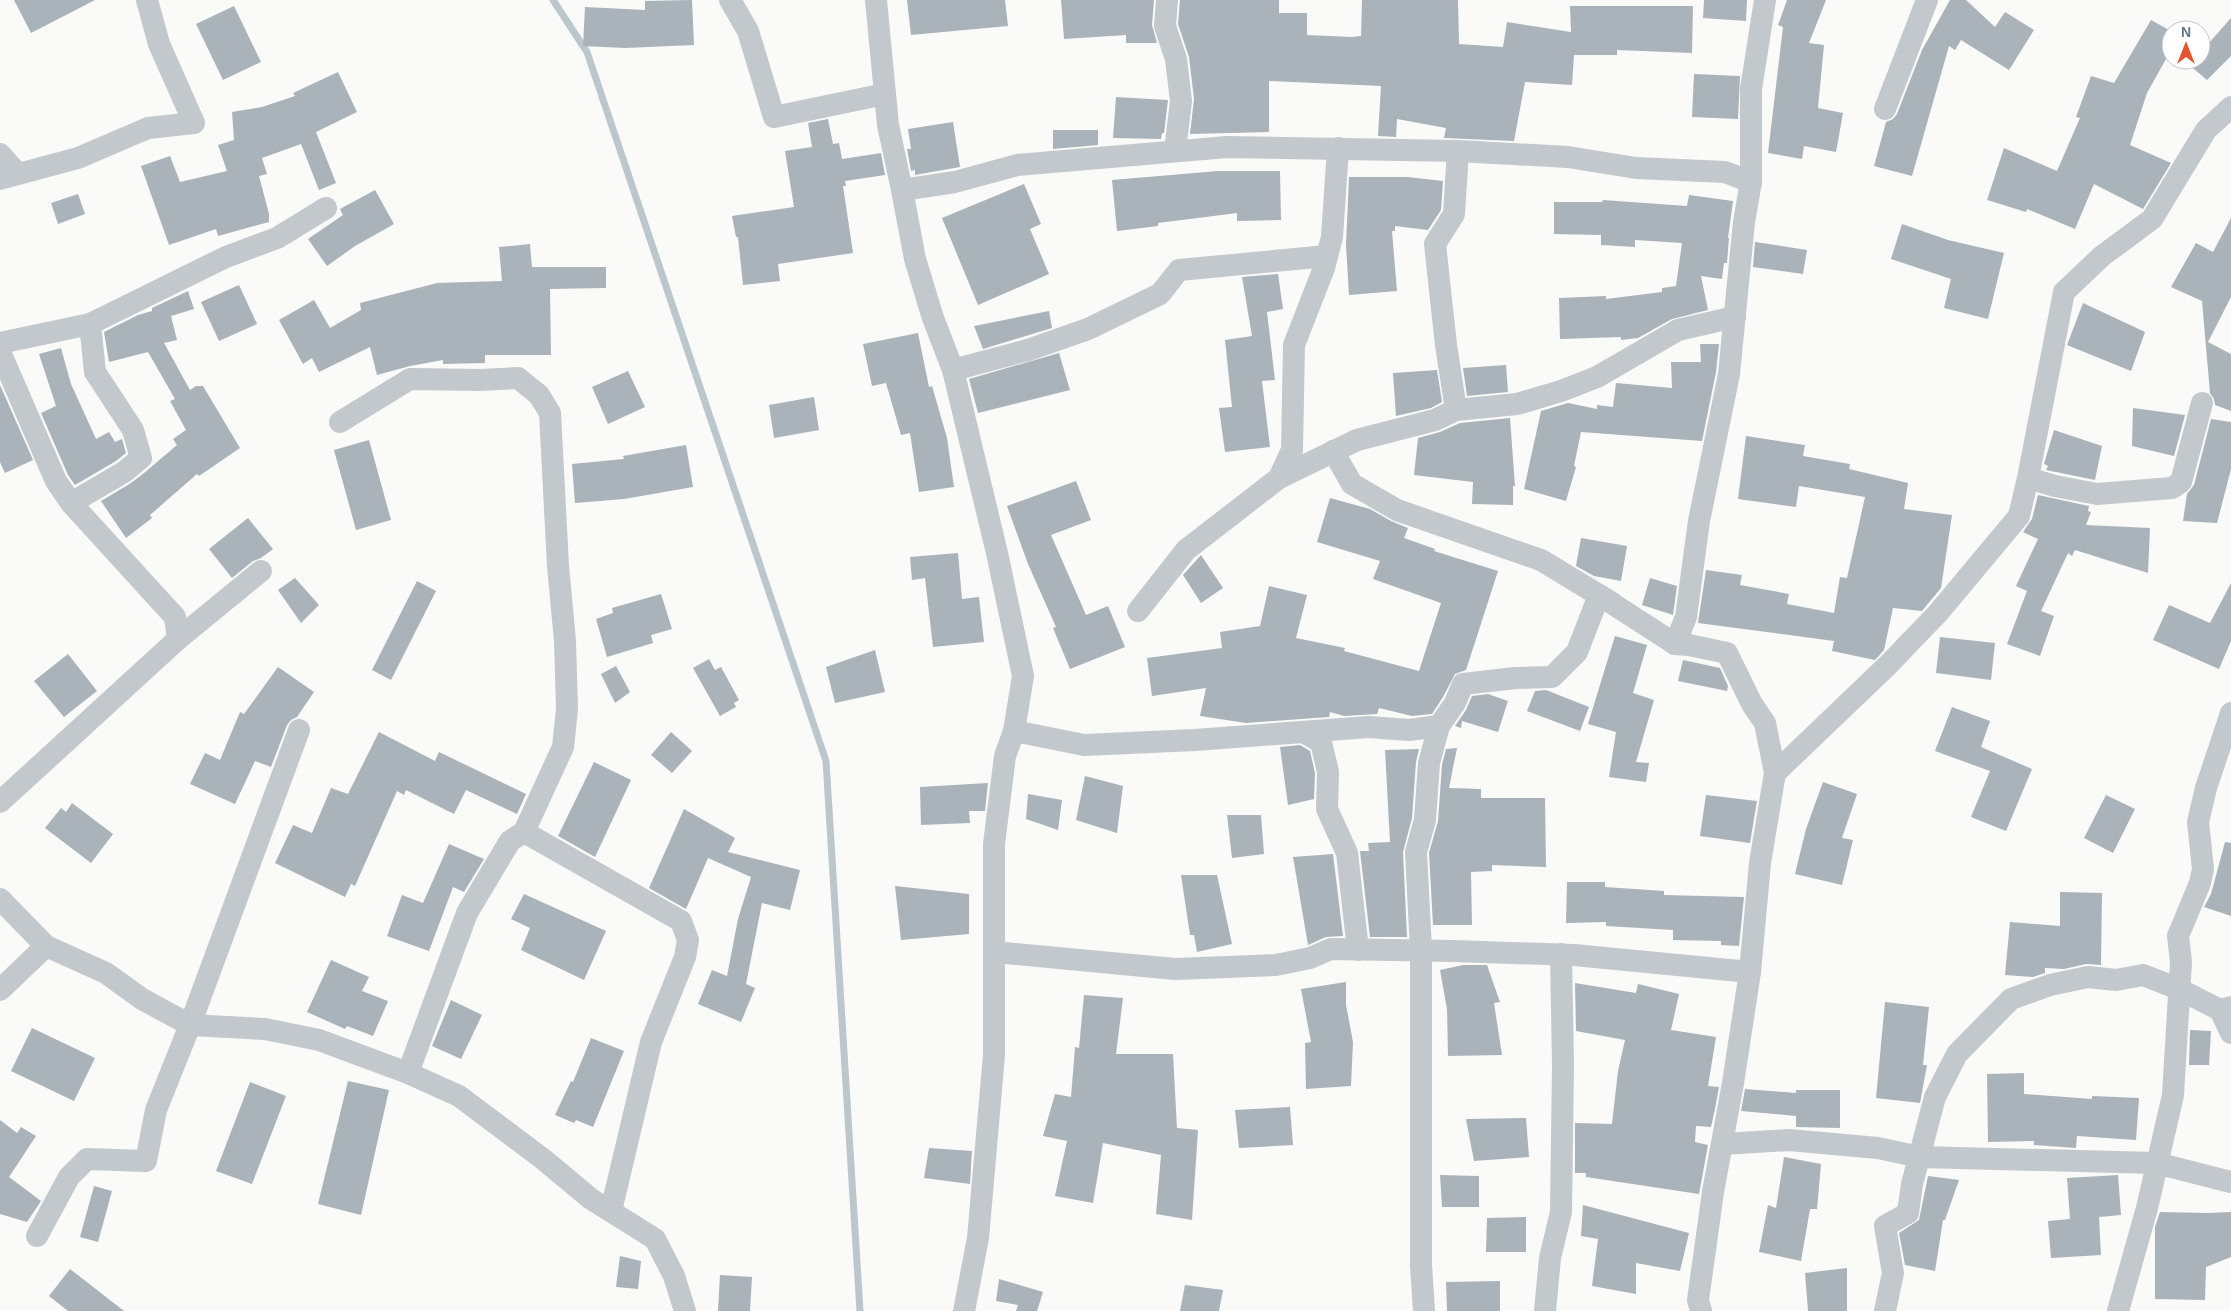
<svg xmlns="http://www.w3.org/2000/svg" width="2231" height="1311" viewBox="0 0 2231 1311" font-family="Helvetica,sans-serif">
<style>
.lines{fill:none;stroke-linecap:round;stroke-linejoin:round}
.stream{stroke:#bbc7cb;stroke-width:7}
.building{fill:#aab3b9}
.minor{stroke:#c3c8cc;stroke-width:22}
</style>
<rect width="100%" height="100%" fill="#fafaf8"/>
<g class="lines">
<!-- stream -->
<polyline class="stream" points="553,0 587,52 826,761 860,1311"/>
</g>
<!-- building -->
<g class="building">
<polygon points="14,0 95,0 31,33"/>
<polygon points="692,0 694,45 625,48 583,46 585,7 645,10 645,1"/>
<polygon points="907,0 1005,0 1008,26 911,35"/>
<polygon points="1061,0 1154,0 1152,25 1157,43 1126,43 1126,35 1064,39"/>
<polygon points="1180,0 1279,0 1279,13 1307,13 1307,35 1352,37 1361,36 1362,0 1458,0 1459,44 1503,47 1507,22 1571,32 1570,6 1693,6 1692,53 1617,50 1617,55 1574,55 1572,85 1525,82 1514,141 1444,138 1446,128 1397,119 1396,137 1378,136 1381,86 1269,81 1269,132 1190,134 1194,99 1189,57 1178,24"/>
<polygon points="1704,0 1747,0 1746,21 1703,18"/>
<polygon points="1787,0 1826,0 1809,43 1824,45 1818,108 1843,113 1836,152 1804,146 1802,159 1768,153 1783,27 1778,25"/>
<polygon points="1950,0 1966,0 1995,27 2005,12 2034,30 2009,70 1961,40 1955,50 1949,46 1912,176 1874,166 1886,122 1893,119 1897,114 1922,50"/>
<polygon points="234,6 261,62 223,80 196,24"/>
<polygon points="2231,18 2231,56 2207,80 2187,63 2191,60 2201,60 2201,52"/>
<polygon points="2151,20 2171,31 2171,50 2147,93 2130,145 2171,163 2143,209 2094,184 2075,229 2027,209 2026,212 1987,200 2004,148 2057,171 2080,118 2076,117 2091,76 2114,83"/>
<polygon points="338,72 357,112 316,132 336,183 319,190 301,144 262,158 267,174 259,176 269,214 269,222 218,236 216,229 169,245 141,166 170,156 180,182 227,171 218,145 234,140 232,112 262,107 295,96 293,93"/>
<polygon points="1694,74 1740,76 1738,119 1692,117"/>
<polygon points="1116,97 1168,100 1164,133 1162,133 1161,139 1113,138"/>
<polygon points="828,119 833,144 839,143 842,159 881,153 885,175 845,181 846,186 843,186 853,253 778,264 780,281 743,285 738,237 736,237 732,216 794,207 785,151 812,147 808,123"/>
<polygon points="953,122 960,167 915,175 915,170 911,171 907,149 911,149 908,129"/>
<polygon points="1053,130 1098,130 1098,145 1053,149"/>
<polygon points="1218,171 1280,171 1281,220 1237,221 1237,213 1158,223 1158,226 1117,231 1112,180"/>
<polygon points="1349,177 1408,177 1443,181 1441,210 1428,230 1395,226 1395,231 1392,231 1397,291 1349,295 1346,245"/>
<polygon points="1024,184 1041,224 1030,229 1049,274 978,305 942,218"/>
<polygon points="375,190 394,224 355,246 327,266 308,239 343,215 340,209"/>
<polygon points="78,194 85,214 58,224 51,203"/>
<polygon points="1689,195 1733,201 1728,238 1729,238 1727,263 1724,263 1722,279 1701,276 1708,310 1672,319 1638,338 1621,340 1621,337 1560,339 1559,298 1606,296 1606,299 1662,292 1662,288 1676,286 1682,243 1635,240 1635,247 1601,245 1601,235 1554,234 1554,202 1602,202 1603,200 1687,206"/>
<polygon points="2231,218 2231,297 2208,342 2231,354 2231,411 2215,405 2214,399 2210,393 2202,301 2171,287 2196,243 2213,252"/>
<polygon points="1902,224 1948,240 2004,253 1988,319 1944,308 1951,279 1891,259"/>
<polygon points="1755,242 1807,250 1803,274 1753,267"/>
<polygon points="530,244 532,267 606,267 606,288 550,289 551,355 485,355 485,363 443,364 443,360 410,366 377,375 370,347 319,372 312,358 303,364 279,320 314,300 330,328 361,310 360,303 437,283 502,281 499,247"/>
<polygon points="1278,274 1283,309 1267,312 1275,380 1262,381 1270,447 1225,452 1219,408 1232,407 1225,340 1252,336 1242,277"/>
<polygon points="239,285 257,324 219,341 201,302"/>
<polygon points="188,291 194,309 171,316 177,340 164,343 190,390 196,386 203,386 240,448 199,476 197,474 150,515 152,518 126,538 101,501 131,483 144,473 177,445 173,439 186,430 170,401 175,399 148,352 109,362 104,332 138,315 152,311 152,308"/>
<polygon points="2083,303 2145,332 2131,371 2067,345"/>
<polygon points="1049,311 1052,328 983,349 974,326"/>
<polygon points="918,333 929,387 932,386 947,438 954,487 919,492 910,433 901,435 886,383 872,386 863,344"/>
<polygon points="1700,344 1719,344 1716,372 1702,441 1581,432 1574,466 1576,467 1566,501 1524,489 1541,411 1568,403 1597,409 1597,405 1613,407 1616,383 1672,388 1671,362 1701,362"/>
<polygon points="61,348 71,384 96,439 109,432 115,442 122,439 126,453 116,461 75,485 68,475 41,413 56,406 39,354"/>
<polygon points="1059,353 1070,390 978,413 969,379"/>
<polygon points="1506,365 1508,392 1467,396 1463,368"/>
<polygon points="1437,370 1442,402 1431,408 1396,416 1393,373"/>
<polygon points="628,371 645,407 608,424 592,387"/>
<polygon points="0,385 33,460 5,473 0,462"/>
<polygon points="814,397 819,430 774,438 769,405"/>
<polygon points="2133,408 2185,415 2174,456 2132,446"/>
<polygon points="1510,418 1515,486 1513,486 1513,505 1472,504 1473,482 1414,475 1418,438 1440,432 1460,423"/>
<polygon points="2211,419 2231,422 2231,469 2217,523 2183,521 2187,494 2194,485"/>
<polygon points="2054,430 2102,446 2095,480 2046,470 2048,466 2044,464"/>
<polygon points="1746,436 1805,445 1803,456 1850,464 1849,469 1908,483 1904,509 1952,515 1941,588 1922,611 1893,608 1884,650 1875,660 1832,651 1834,641 1698,623 1706,570 1742,575 1740,585 1789,594 1787,604 1834,613 1840,577 1847,578 1865,497 1799,486 1796,507 1738,499"/>
<polygon points="369,440 391,520 356,530 334,450"/>
<polygon points="686,445 693,487 624,499 575,503 572,464 624,459 623,456"/>
<polygon points="1076,481 1091,520 1051,535 1086,615 1108,606 1125,647 1070,669 1053,628 1056,627 1028,564 1007,506"/>
<polygon points="2038,495 2089,506 2088,511 2091,512 2086,525 2150,528 2148,573 2075,550 2072,556 2068,553 2041,611 2054,616 2040,656 2007,644 2027,591 2016,586 2038,539 2023,532 2032,519"/>
<polygon points="1330,498 1370,509 1391,521 1408,528 1404,538 1435,549 1434,551 1498,571 1466,670 1455,674 1443,697 1432,714 1412,716 1379,708 1377,714 1344,716 1330,712 1329,717 1246,723 1200,716 1206,688 1152,696 1147,658 1222,648 1220,632 1260,626 1269,586 1307,595 1296,638 1345,648 1344,651 1419,671 1441,603 1373,579 1380,561 1317,542"/>
<polygon points="248,518 273,549 261,558 253,561 232,578 209,549"/>
<polygon points="1581,538 1627,546 1621,581 1594,576 1576,566"/>
<polygon points="958,553 962,599 979,597 984,642 933,647 925,578 912,580 910,557"/>
<polygon points="1201,555 1223,588 1201,603 1183,575"/>
<polygon points="295,578 319,605 301,623 278,590"/>
<polygon points="1650,578 1677,586 1673,615 1642,605"/>
<polygon points="417,581 436,591 391,680 372,670"/>
<polygon points="2231,583 2231,641 2219,669 2153,640 2169,605 2210,623"/>
<polygon points="661,594 672,629 651,635 653,643 607,657 596,619 613,613 612,608"/>
<polygon points="1615,636 1647,645 1633,693 1654,700 1636,762 1649,763 1646,782 1609,777 1616,732 1588,724"/>
<polygon points="1940,637 1995,643 1991,680 1936,673"/>
<polygon points="875,650 885,692 835,703 826,667"/>
<polygon points="68,654 97,691 64,717 34,681"/>
<polygon points="709,659 715,670 721,667 739,700 734,703 736,707 720,716 693,668"/>
<polygon points="1683,660 1720,668 1728,686 1727,691 1678,681"/>
<polygon points="616,666 630,692 615,703 601,674"/>
<polygon points="278,667 314,692 297,717 291,720 287,725 271,767 255,761 235,804 190,784 205,753 220,760 240,712 244,714"/>
<polygon points="1546,690 1589,707 1580,731 1527,711 1535,691"/>
<polygon points="1488,694 1508,701 1498,732 1462,721 1461,728 1455,726 1466,710 1472,696"/>
<polygon points="1952,707 1990,721 1981,747 2032,769 2006,831 1971,817 1990,771 1935,751"/>
<polygon points="379,732 435,761 439,752 526,794 517,814 466,790 454,814 406,790 404,795 397,791 355,886 351,884 345,897 275,863 293,825 312,833 331,788 348,794"/>
<polygon points="671,732 692,751 672,773 651,755"/>
<polygon points="1300,745 1310,751 1315,773 1314,799 1288,805 1280,747"/>
<polygon points="1457,748 1449,788 1481,789 1481,798 1545,798 1546,867 1492,865 1492,871 1471,872 1472,925 1433,925 1429,853 1438,821 1442,765 1446,749"/>
<polygon points="1419,749 1416,762 1412,818 1403,852 1407,937 1370,937 1360,851 1369,851 1368,843 1390,842 1385,750"/>
<polygon points="594,762 631,780 595,857 558,836"/>
<polygon points="1085,776 1123,786 1117,833 1076,820"/>
<polygon points="1823,782 1857,794 1842,838 1853,840 1842,885 1795,874 1806,829"/>
<polygon points="988,783 985,811 969,811 970,823 921,825 920,787"/>
<polygon points="1028,794 1062,800 1058,830 1026,819"/>
<polygon points="1706,795 1757,801 1750,843 1700,836"/>
<polygon points="2106,795 2135,809 2113,853 2084,838"/>
<polygon points="72,803 113,834 91,863 45,828 61,808 66,812"/>
<polygon points="684,809 735,838 728,852 800,870 790,910 762,903 746,984 755,988 741,1022 698,1004 712,970 727,976 738,919 751,877 708,858 686,909 649,888"/>
<polygon points="1227,815 1261,815 1264,854 1232,858"/>
<polygon points="2225,842 2231,843 2231,916 2204,907 2211,894"/>
<polygon points="449,844 484,859 464,892 453,887 429,951 387,936 402,895 423,903"/>
<polygon points="1333,854 1343,936 1326,937 1308,945 1293,857"/>
<polygon points="1181,875 1217,875 1232,944 1197,952 1194,935 1190,935"/>
<polygon points="1567,882 1605,882 1605,887 1664,891 1664,895 1744,897 1739,946 1721,945 1721,941 1673,940 1673,930 1606,926 1606,922 1566,923"/>
<polygon points="895,886 969,894 969,934 901,940"/>
<polygon points="2060,892 2102,893 2101,965 2086,964 2064,969 2045,968 2045,973 2033,977 2005,975 2010,922 2060,926"/>
<polygon points="524,894 606,931 584,980 521,950 530,928 511,919"/>
<polygon points="331,960 369,977 362,991 388,1001 373,1036 347,1026 345,1029 307,1012"/>
<polygon points="1463,965 1487,965 1500,1002 1494,1003 1502,1055 1448,1056 1447,1009 1440,970"/>
<polygon points="1346,982 1346,1005 1353,1042 1351,1086 1306,1089 1305,1043 1311,1042 1301,989"/>
<polygon points="1575,983 1636,993 1638,984 1679,994 1671,1030 1716,1037 1708,1086 1719,1087 1715,1109 1711,1127 1696,1126 1695,1142 1708,1145 1699,1194 1586,1177 1586,1173 1575,1173 1575,1123 1612,1124 1618,1071 1625,1040 1576,1031"/>
<polygon points="1084,995 1123,998 1116,1054 1173,1054 1177,1128 1198,1130 1192,1220 1156,1214 1161,1155 1103,1143 1093,1203 1055,1196 1067,1141 1043,1136 1055,1094 1071,1097 1075,1047 1079,1048"/>
<polygon points="451,1000 482,1015 461,1059 432,1046"/>
<polygon points="1885,1002 1929,1007 1923,1065 1927,1065 1920,1103 1876,1098"/>
<polygon points="32,1028 95,1058 74,1101 11,1071"/>
<polygon points="2190,1030 2211,1031 2209,1065 2189,1065"/>
<polygon points="591,1038 624,1051 593,1127 576,1120 574,1123 555,1115 571,1081 573,1082"/>
<polygon points="2024,1073 2024,1094 2092,1099 2092,1096 2139,1098 2136,1140 2077,1136 2076,1148 2034,1145 2034,1141 1988,1142 1987,1074"/>
<polygon points="348,1081 389,1090 361,1215 318,1204"/>
<polygon points="250,1082 286,1096 252,1184 216,1171"/>
<polygon points="1745,1089 1796,1093 1796,1090 1840,1090 1840,1128 1796,1127 1796,1116 1741,1111"/>
<polygon points="1290,1107 1293,1145 1239,1148 1235,1110"/>
<polygon points="1526,1118 1529,1157 1474,1161 1466,1119"/>
<polygon points="0,1120 17,1133 21,1127 36,1136 9,1177 41,1201 27,1222 0,1214"/>
<polygon points="929,1148 972,1151 970,1184 924,1178"/>
<polygon points="1784,1157 1821,1164 1817,1209 1810,1209 1801,1261 1759,1252 1768,1205 1776,1208"/>
<polygon points="1440,1175 1479,1176 1479,1207 1442,1207"/>
<polygon points="2118,1175 2121,1215 2099,1217 2101,1255 2051,1258 2048,1221 2070,1219 2067,1178"/>
<polygon points="1928,1176 1959,1180 1945,1220 1943,1220 1935,1271 1905,1265 1899,1233 1919,1220"/>
<polygon points="94,1186 112,1191 98,1242 80,1237"/>
<polygon points="1583,1205 1689,1233 1680,1271 1636,1263 1636,1294 1592,1286 1598,1239 1581,1236"/>
<polygon points="2160,1212 2208,1213 2231,1212 2231,1257 2206,1267 2205,1300 2155,1299 2155,1227"/>
<polygon points="1526,1217 1526,1252 1486,1252 1487,1218"/>
<polygon points="620,1256 641,1261 638,1289 616,1287"/>
<polygon points="1847,1268 1847,1311 1808,1311 1805,1273"/>
<polygon points="70,1269 124,1311 68,1311 49,1296"/>
<polygon points="720,1275 752,1277 750,1311 718,1311"/>
<polygon points="999,1279 1043,1292 1037,1311 1016,1311 1018,1305 996,1301"/>
<polygon points="1500,1281 1500,1311 1447,1311 1446,1282"/>
<polygon points="1185,1285 1223,1290 1219,1311 1180,1311"/>
</g>
<g class="lines">
<!-- minor -->
<g class="minor">
<polyline points="730,0 748,31 774,117 885,94"/>
<polyline points="876,0 888,125 902,190"/>
<polyline points="1167,0 1165,26 1176,59 1181,101 1175,151"/>
<polyline points="1885,109 1927,0"/>
<polyline points="0,154 18,174"/>
<polyline points="0,179 78,158 148,128 194,123 159,44 147,0"/>
<polyline points="0,343 90,324 226,257 277,238 326,208"/>
<polyline points="0,352 56,481 71,503 175,617 178,639 0,802"/>
<polyline points="953,370 1028,350 1088,329 1160,294 1179,270 1327,256"/>
<polyline points="1456,410 1446,345 1435,244 1454,214 1458,151"/>
<polyline points="340,422 410,379 481,380 518,378 539,395 550,413 558,566 565,641 567,709 563,747 524,832 510,841 467,913 408,1073"/>
<polyline points="1333,451 1352,484 1397,510 1541,560 1612,603"/>
<polyline points="1279,478 1357,440 1435,420 1456,410 1517,404 1561,391 1597,377 1678,330 1735,317"/>
<polyline points="2028,478 2055,486 2097,494 2172,488 2181,482 2202,403"/>
<polyline points="71,503 124,472 141,458 133,430 95,372 90,324"/>
<polyline points="1138,611 1186,550 1279,478 1292,450 1294,345 1324,268 1332,237 1338,148"/>
<polyline points="178,639 261,571"/>
<polyline points="1675,644 1686,617 1699,521 1729,374 1744,222 1751,182 1751,89 1765,0"/>
<polyline points="1014,731 1084,745 1195,740 1369,727 1409,730 1439,726 1455,703 1463,684 1515,678 1552,677 1577,652 1599,595 1675,644 1689,645 1727,653 1752,704 1765,723 1775,773 1760,863 1750,972 1733,1083 1713,1192 1698,1300 1701,1311"/>
<polyline points="1303,732 1321,742 1328,772 1327,809 1347,853 1358,950"/>
<polyline points="1775,773 1888,665 1938,613 2019,516 2028,478 2064,292 2102,256 2152,219 2206,130 2231,107"/>
<polyline points="524,832 681,921 688,940 685,957 651,1042 611,1211"/>
<polyline points="0,899 46,946 106,973 142,999 190,1025 265,1029 319,1040 408,1073 459,1096 543,1159 591,1199 655,1239 674,1276 685,1311"/>
<polyline points="994,952 1175,969 1276,965 1310,958 1331,949 1453,951 1574,955 1750,972"/>
<polyline points="0,990 46,946"/>
<polyline points="2220,1010 2231,1033"/>
<polyline points="1723,1144 1789,1140 1878,1148 1920,1157 2156,1163 2231,1182"/>
<polyline points="37,1236 69,1177 87,1159 146,1161 156,1110 190,1025 299,730"/>
<polyline points="964,1311 978,1238 994,1055 994,844 1005,756 1014,731 1023,676 997,553 953,370 933,318 915,259 902,190 955,182 1017,165 1227,147 1458,151 1568,157 1636,168 1725,172 1751,182"/>
<polyline points="1424,1311 1421,1265 1421,950 1416,852 1425,820 1429,763 1439,726"/>
<polyline points="1545,1311 1550,1258 1561,1212 1563,1065 1561,954"/>
<polyline points="1885,1311 1893,1273 1885,1226 1908,1213 1912,1184 1935,1097 1957,1054 2011,999 2050,985 2088,977 2116,980 2143,975 2179,989 2220,1010 2231,1007"/>
<polyline points="2118,1311 2147,1208 2173,1095 2181,962 2178,936 2200,883 2203,869 2198,822 2206,788 2231,713"/>
</g>
</g>
<!-- north arrow -->
<g transform="translate(2186 45)"><circle r="24" fill="#ffffff" stroke="#c1c8cd"/>
<path d="M0-4L9 19L0 12L-9 19Z" fill="#e4572e"/>
<text y="-8" font-size="14" font-weight="bold" text-anchor="middle" fill="#657683">N</text>
</g>
</svg>
